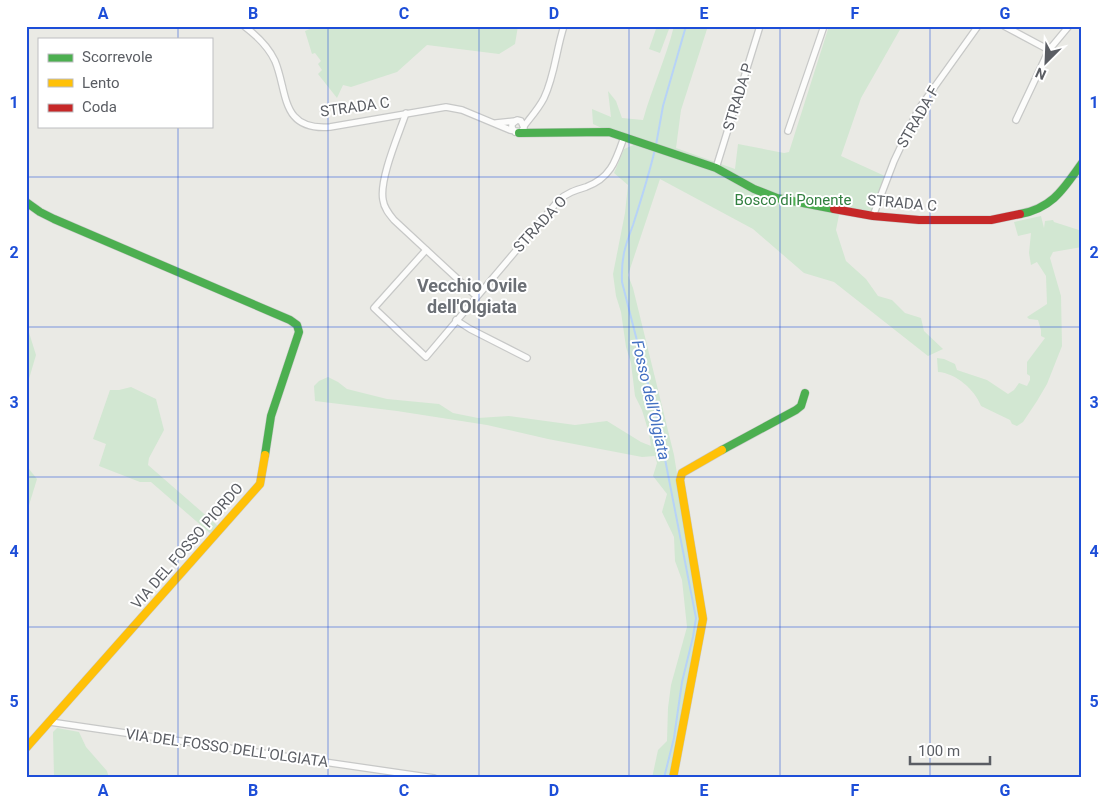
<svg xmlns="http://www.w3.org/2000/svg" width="1108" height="804" viewBox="0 0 1108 804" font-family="Roboto,sans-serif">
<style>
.green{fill:#d2e7d2}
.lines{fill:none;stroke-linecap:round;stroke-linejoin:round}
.stream{stroke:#b7d3f7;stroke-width:2}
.street-casing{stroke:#c7c8c7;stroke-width:8}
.fast-casing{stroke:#c7c8c7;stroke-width:9}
.slow-casing{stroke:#c7c8c7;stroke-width:9}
.jam-casing{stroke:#c7c8c7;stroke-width:9}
.street{stroke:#fcfcfb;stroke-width:5.5}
.fast{stroke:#4caf50;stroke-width:8}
.slow{stroke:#ffc107;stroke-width:8}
.jam{stroke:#c62828;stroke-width:8}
.grid{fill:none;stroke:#1d4ed8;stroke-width:1;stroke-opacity:0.55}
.labels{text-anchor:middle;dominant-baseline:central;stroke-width:4;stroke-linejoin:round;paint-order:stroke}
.street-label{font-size:15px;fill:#5a5d63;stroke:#fff}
.park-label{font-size:15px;fill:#338141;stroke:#fff}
.water-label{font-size:16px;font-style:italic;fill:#4370c2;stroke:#fff}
.quarter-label{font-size:18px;font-weight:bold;fill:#6b6f75;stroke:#fff}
.neatline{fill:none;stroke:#1d4ed8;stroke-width:2}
.grid-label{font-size:16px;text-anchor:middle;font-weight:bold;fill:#1d4ed8}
</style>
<rect width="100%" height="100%" fill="#eaeae5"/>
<!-- green -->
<g class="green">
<polygon points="317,26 518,26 515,44 499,54 427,45 397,72 351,87 343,85 337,98 318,74 322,70 318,64 321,61 315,53 312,54 305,31"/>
<polygon points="657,26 669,29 660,53 649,49"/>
<path d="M674 26H708L681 110 676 148 735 169 738 144 784 153 789 152 829 26H902L861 98 841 156 887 177 873 216 840 210 836 230 846 261 866 279 878 296 892 300 905 313 921 318 924 331 943 349 928 356 834 282 804 273 753 229 660 179 628 275 633 288 674 455 700 618 671 778H652L658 750 667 741 668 708 671 685 687 627 682 580 675 561 674 537 662 512 667 494 653 476 657 463 655 456 642 457 548 439 487 425 397 411 315 401 314 386 319 381 328 377 338 382 347 389 387 399 439 404 453 413 478 418 509 416 575 425 607 421 641 442 651 446 649 433 642 410 635 396 631 363 626 347 621 312 616 296 613 274 625 213 628 185 614 173 624 149 636 144 593 124 592 109 611 117 608 91 616 101 622 118 643 120C652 88 666 58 674 26Z"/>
<path d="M1041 216 1044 228 1045 221 1053 220 1054 222 1082 231V247L1053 252 1050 258 1061 296 1062 346 1047 384 1037 401 1023 422 1017 426 1012 424 1010 420 981 406C975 390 956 373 938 372L937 358 944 359 955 364 957 370 987 380 1008 394 1014 390 1019 383 1027 386 1030 380V376L1027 374V362L1045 338 1041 336V330L1038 320 1029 319 1027 317 1047 304 1046 276 1037 262 1031 265 1029 253 1031 233 1018 236 1014 222Z"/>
<polygon points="26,323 36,355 26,389"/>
<polygon points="131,387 156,399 164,430 149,458 148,465 218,526 211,534 151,482 140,482 99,466 106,444 93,439 110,390 119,390"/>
<polygon points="26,469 29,469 37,479 26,515"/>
<polygon points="57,728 79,732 86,747 107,771 109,778 54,778 53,732"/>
</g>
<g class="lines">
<!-- stream -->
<g class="stream">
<polyline points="656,145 663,106 686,26"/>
<path d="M655 149C649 175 641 200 633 225 625 246 621 258 622 282L658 423 696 618 693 637 682 682 674 738 664 778"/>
</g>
<!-- street casing -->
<g class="street-casing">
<g id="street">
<path d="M244 26C256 35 268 46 275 61 288 92 280 131 330 127L446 107 462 110 510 130 521 132 524 128 521 121 517 120 512 124V128L515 132"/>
<polyline points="1004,26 1049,50"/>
<path d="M406 113C399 134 379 179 383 200 384 208 389 214 394 220L476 296"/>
<polyline points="1016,120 1049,50 1069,26"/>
<polyline points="496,123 515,121"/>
<path d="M524 126C531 117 539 108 544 98 555 75 556 50 564 26"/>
<polyline points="788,131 824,26"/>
<polyline points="716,168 760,26"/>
<polyline points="873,216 894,161 918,110 978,26"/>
<path d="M426 250 374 308 426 357 558 201C566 193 576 190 586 187 611 178 616 160 624 137"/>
<polyline points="456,320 470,329 527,358"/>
<polyline points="50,722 434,778"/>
</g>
</g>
<!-- fast casing -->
<g class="fast-casing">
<g id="fast">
<polyline points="519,133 609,132 716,168 754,189 777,198 834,209"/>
<polyline points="26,202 40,212 54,219 290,320 297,325 299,332 271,416 265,455"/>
<path d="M1020 214C1053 208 1064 188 1082 163"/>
<polyline points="722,450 796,410 801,406 805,393"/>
</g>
</g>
<!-- slow casing -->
<g class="slow-casing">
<g id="slow">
<polyline points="26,748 260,484 265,455"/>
<polyline points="673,778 703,619 680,480 682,473 722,450"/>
</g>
</g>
<!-- jam casing -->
<g class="jam-casing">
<polyline id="jam" points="834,209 873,216 919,220 991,220 1020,214"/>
</g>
<!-- street -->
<use href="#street" class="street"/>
<!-- fast -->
<use href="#fast" class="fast"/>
<!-- slow -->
<use href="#slow" class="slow"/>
<!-- jam -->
<use href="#jam" class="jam"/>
</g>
<!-- grid -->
<path class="grid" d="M178 26V39M328 26V778M479 26V778M629 26V778M780 26V778M930 26V778M178 126V778M26 177H1082M26 327H1082M26 477H1082M26 627H1082"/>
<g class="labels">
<!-- street labels -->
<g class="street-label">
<text transform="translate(738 97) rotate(-73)">STRADA P</text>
<text transform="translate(355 107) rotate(-8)">STRADA C</text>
<text transform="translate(918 117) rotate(-60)">STRADA F</text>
<text transform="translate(902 203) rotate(5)">STRADA C</text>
<text transform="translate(540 224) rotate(-47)">STRADA O</text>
<text transform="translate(187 546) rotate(-49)">VIA DEL FOSSO PIORDO</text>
<text transform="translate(227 748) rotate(8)">VIA DEL FOSSO DELL'OLGIATA</text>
</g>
<!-- park labels -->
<g class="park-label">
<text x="793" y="200">Bosco di Ponente</text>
</g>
<!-- water labels -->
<g class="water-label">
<text transform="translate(651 400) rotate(77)">Fosso dell’Olgiata</text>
</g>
<!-- quarter labels -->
<g class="quarter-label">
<text x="472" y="285">Vecchio Ovile<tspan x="472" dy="21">dell'Olgiata</tspan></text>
</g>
</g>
<!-- border -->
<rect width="1108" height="804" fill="none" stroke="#ffffff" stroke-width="55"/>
<!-- legend -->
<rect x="38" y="38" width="175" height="90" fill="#ffffff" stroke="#bdbec1"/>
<rect x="48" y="54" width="25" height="8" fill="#4caf50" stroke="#bdbec1"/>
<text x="82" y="62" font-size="15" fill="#5a5d63">Scorrevole</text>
<rect x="48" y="79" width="25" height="8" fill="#ffc107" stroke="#bdbec1"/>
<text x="82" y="88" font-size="15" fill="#5a5d63">Lento</text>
<rect x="48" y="104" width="25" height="8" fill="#c62828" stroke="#bdbec1"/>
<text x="82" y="112" font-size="15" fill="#5a5d63">Coda</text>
<!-- north arrow -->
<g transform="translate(1046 62) rotate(204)" stroke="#ffffff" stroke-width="4" paint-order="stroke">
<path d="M0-4L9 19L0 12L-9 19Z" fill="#5a5d63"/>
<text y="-8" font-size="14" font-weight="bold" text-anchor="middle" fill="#5a5d63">N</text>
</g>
<!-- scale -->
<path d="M910 756v8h80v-8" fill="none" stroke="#5a5d63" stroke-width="2.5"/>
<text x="918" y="756" font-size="15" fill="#5a5d63" stroke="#ffffff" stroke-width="4" paint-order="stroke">100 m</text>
<rect x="28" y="28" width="1052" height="748" class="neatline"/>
<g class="grid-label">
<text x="103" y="19">A</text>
<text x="253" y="19">B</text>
<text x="404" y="19">C</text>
<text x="554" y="19">D</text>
<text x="704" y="19">E</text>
<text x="855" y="19">F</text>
<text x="1005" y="19">G</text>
<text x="14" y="108">1</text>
<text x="1094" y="108">1</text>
<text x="14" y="258">2</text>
<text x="1094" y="258">2</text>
<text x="14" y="408">3</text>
<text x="1094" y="408">3</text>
<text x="14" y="557">4</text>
<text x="1094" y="557">4</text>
<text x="14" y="707">5</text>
<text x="1094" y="707">5</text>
<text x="103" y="796">A</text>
<text x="253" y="796">B</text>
<text x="404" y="796">C</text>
<text x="554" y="796">D</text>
<text x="704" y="796">E</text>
<text x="855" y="796">F</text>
<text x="1005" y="796">G</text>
</g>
</svg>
